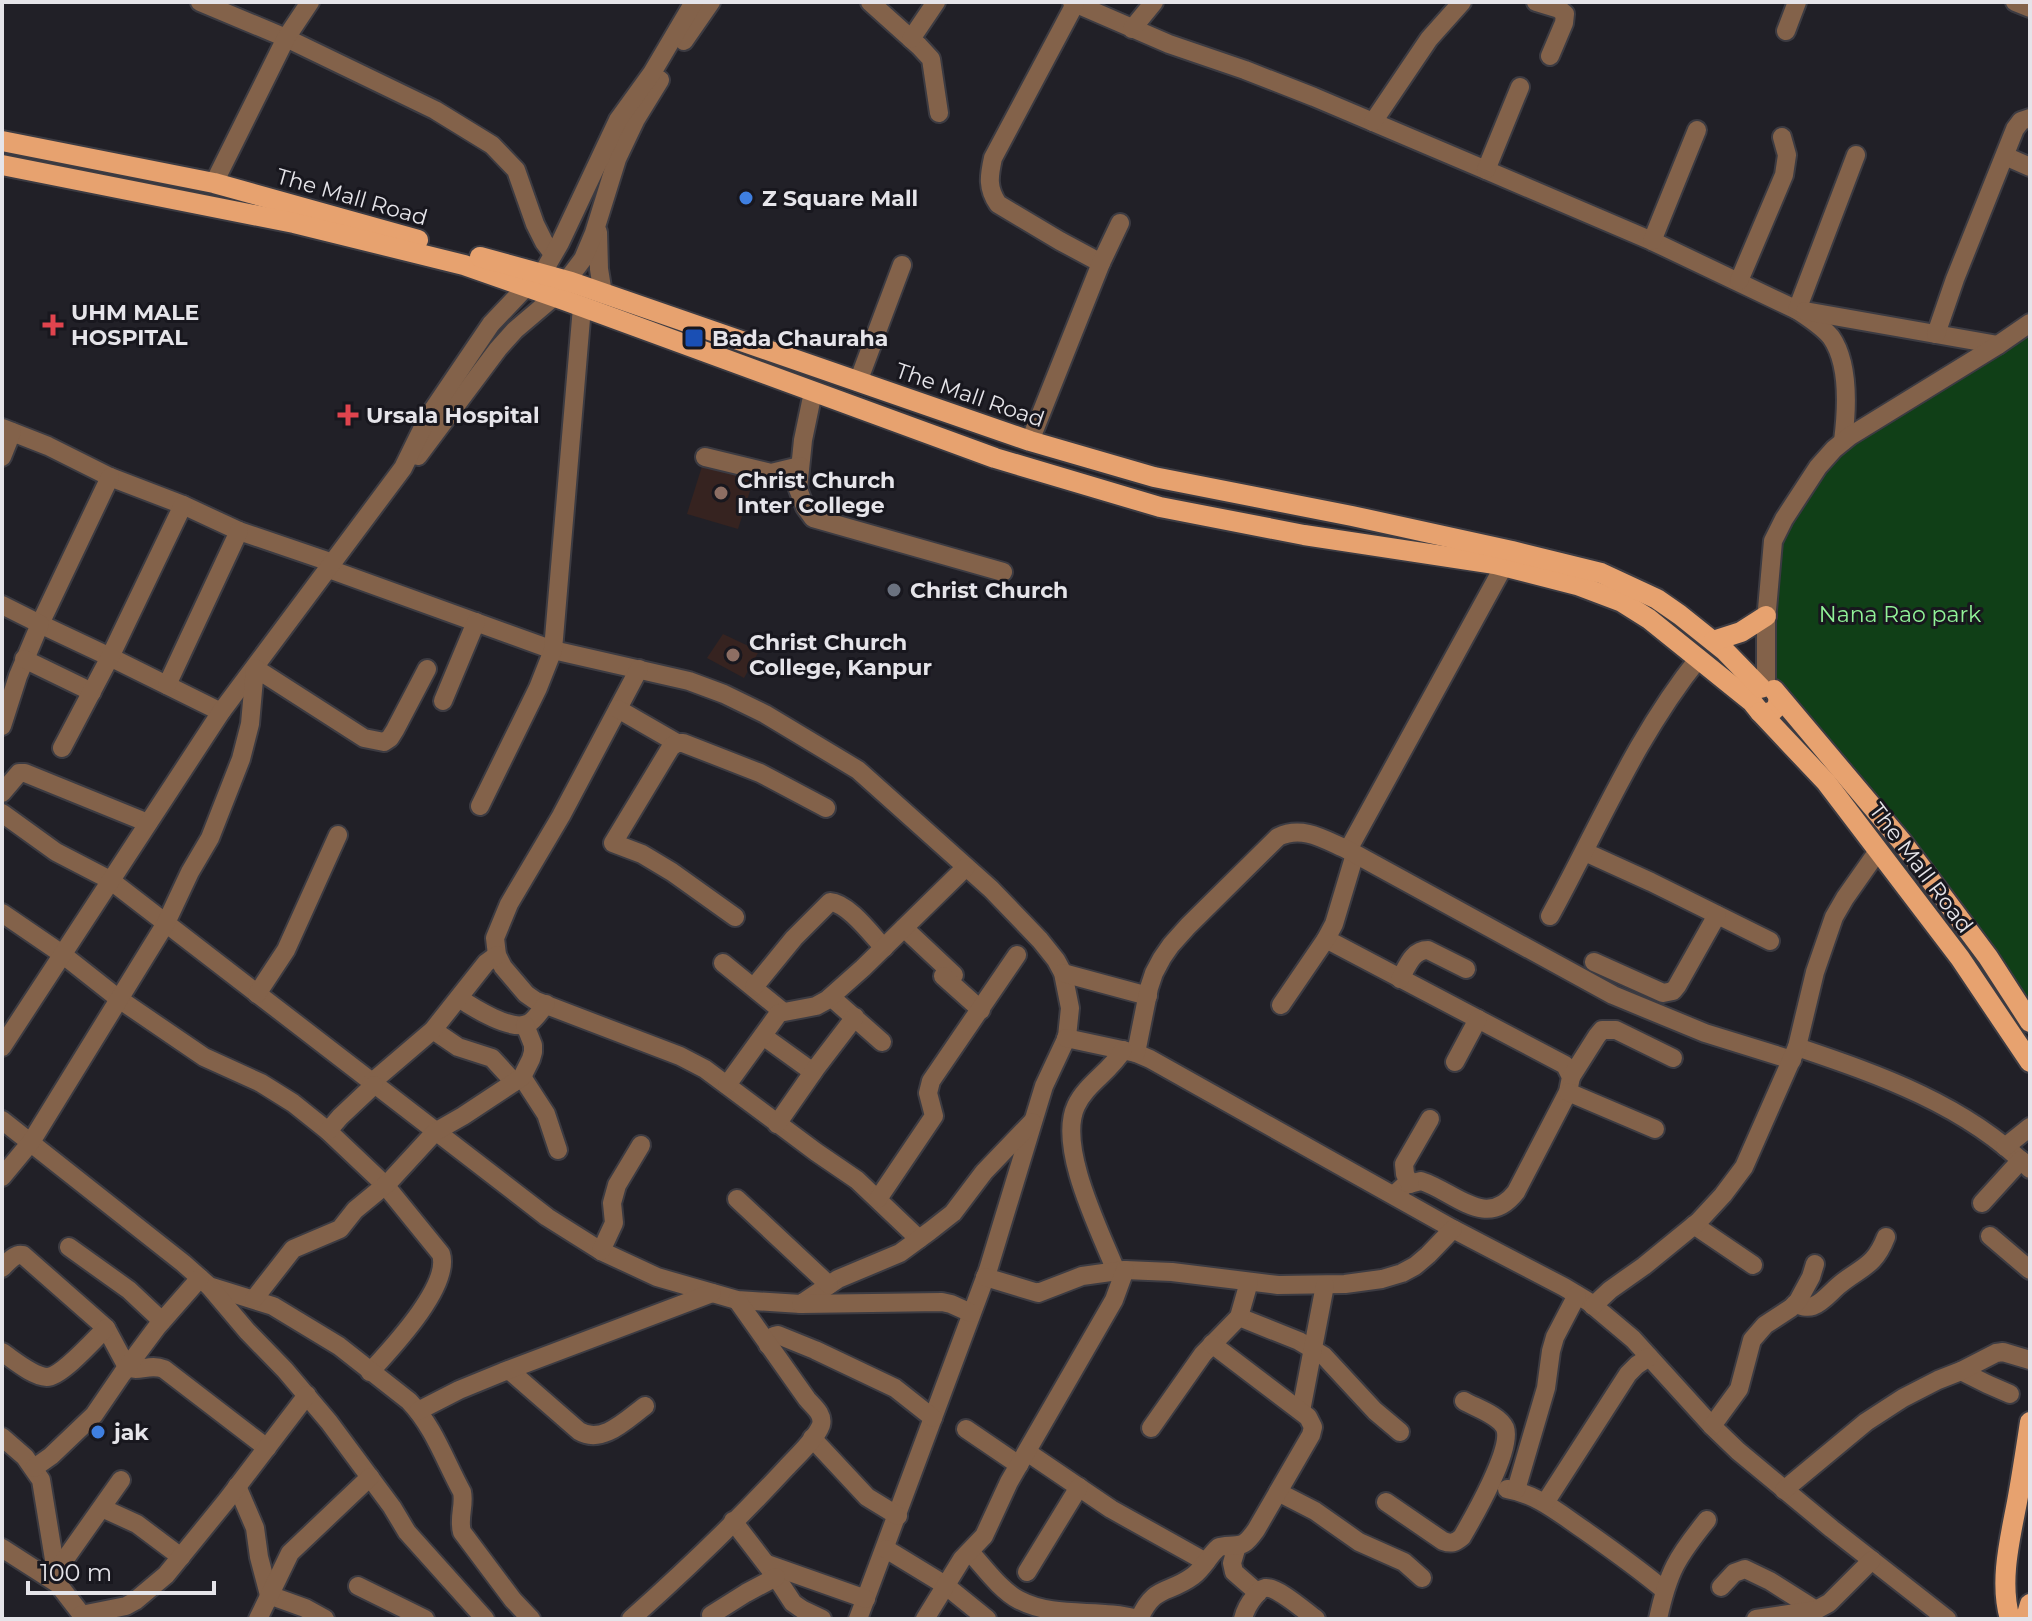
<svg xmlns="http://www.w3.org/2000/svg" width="2032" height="1621" viewBox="0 0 2032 1621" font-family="Montserrat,sans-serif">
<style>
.education{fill:#362320}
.green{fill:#103f17}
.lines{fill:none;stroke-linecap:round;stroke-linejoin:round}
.minor-casing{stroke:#3c3b42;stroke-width:22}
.major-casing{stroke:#3c3b42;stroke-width:24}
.minor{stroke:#83624a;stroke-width:18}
.major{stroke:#e7a26f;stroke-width:20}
.shop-dot{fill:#3f7fe0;stroke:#18171e;stroke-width:3}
.health-dot{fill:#e0444e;stroke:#18171e;stroke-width:3}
.transit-dot{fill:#1a4fb4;stroke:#18171e;stroke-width:3}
.education-dot{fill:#8d6e63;stroke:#18171e;stroke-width:3}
.worship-dot{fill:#6b7280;stroke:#18171e;stroke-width:3}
.labels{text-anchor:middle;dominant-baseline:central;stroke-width:6;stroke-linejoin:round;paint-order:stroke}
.street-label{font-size:22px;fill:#e5e4e9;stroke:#18171e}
.poi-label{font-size:22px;font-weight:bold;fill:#e5e4e9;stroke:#18171e;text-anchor:start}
.park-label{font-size:22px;fill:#91f398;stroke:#18171e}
</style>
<rect width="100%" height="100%" fill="#212027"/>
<!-- education -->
<g class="education">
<polygon points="704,460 756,472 738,529 687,514"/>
<polygon points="723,634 759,651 744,678 707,658"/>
</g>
<!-- green -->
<polygon class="green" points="2030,323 2030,1021 1772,687 1767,614 1781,527 1823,462"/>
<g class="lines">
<!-- minor casing -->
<g class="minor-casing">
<g id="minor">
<polyline points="200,2 286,38 435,110 492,145 516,170 535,224 544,242 553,254"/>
<polyline points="870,2 919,46 931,59 939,113"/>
<path d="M1072 2 1169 44 1245 70 1314 97 1486 170 1652 241 1797 310C1809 318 1822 326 1831 337 1850 364 1847 410 1843 441"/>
<polyline points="1536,2 1559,9 1565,14 1564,23 1550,56"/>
<polyline points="2015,2 2030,8"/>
<path d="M1075 4 993 158C989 176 987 188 998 204L1060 241 1101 263"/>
<polyline points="1132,29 1154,2"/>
<polyline points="1786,31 1797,2"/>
<polyline points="911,39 936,2"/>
<polyline points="684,41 711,2"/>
<polyline points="1373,122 1429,39 1462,2"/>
<polyline points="2005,156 2030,167"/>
<polyline points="1486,170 1520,87"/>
<polyline points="214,183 286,38 310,2"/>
<polyline points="598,232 599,269 603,294"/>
<polyline points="1652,241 1697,130"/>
<polyline points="1739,281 1784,175 1787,155 1782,137"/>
<polyline points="1797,310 1856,155"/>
<polyline points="1805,311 1998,345"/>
<polyline points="1936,334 1955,279 2015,129 2021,121 2030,118"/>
<polyline points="858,382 902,265"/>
<polyline points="813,392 803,440 798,489 805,507 813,518 1003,572"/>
<polyline points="2,428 48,446 110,477 183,505 239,531 333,563"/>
<polyline points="1030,441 1101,263 1120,223"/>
<polyline points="418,456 498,349 515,330 555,296 583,259 594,233 617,159 636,119 660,80"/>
<polyline points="2,457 12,432"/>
<polyline points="705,457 771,473 800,466"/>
<polyline points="110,477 40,624 110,657 221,712"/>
<polyline points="329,569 553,650 689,681 724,694 765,714 858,770 991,889 1040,940 1056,960 1063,973 1070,1008 1067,1037 1044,1086 988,1270 858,1619"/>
<polyline points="2,605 40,624 18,676 2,726"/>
<polyline points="24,659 92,692"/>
<polyline points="639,669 561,816 509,904 495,938 497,955 503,967 526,994 536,1001 680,1056 705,1069 816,1152 857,1180 919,1239"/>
<polyline points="167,685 239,531"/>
<polyline points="1766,687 1766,621 1773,541 1784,519 1818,467 1834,449 1850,436 1998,345 2030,323"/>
<polyline points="443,701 476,622"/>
<polyline points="618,709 677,743"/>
<polyline points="62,748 110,657 183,505"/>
<polyline points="2,793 19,773 25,773 148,823"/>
<polyline points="480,806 538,688 553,650 582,307"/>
<polyline points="2,813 56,852 110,880 547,1217 601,1251 657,1277 737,1300 801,1304 838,1279 900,1253 930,1231 953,1213 984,1172 1032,1122"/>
<polyline points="1348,850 1511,553"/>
<polyline points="1585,852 1651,882 1770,941"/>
<path d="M2 913 62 954 119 999 204 1057 261 1083 293 1103 328 1131 385 1185 441 1254C451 1286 391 1349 370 1372"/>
<path d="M1550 916C1598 829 1636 736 1699 658"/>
<polyline points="735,917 672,872 642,854 613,843 671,747 677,743 683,743 760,773 826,808"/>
<polyline points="904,928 954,975"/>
<path d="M1326 939 1565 1065 1571 1077 1568 1092 1516 1192C1486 1231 1454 1191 1421 1181L1405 1185 1394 1195"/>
<polyline points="1594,962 1663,993 1673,991 1677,986 1717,915"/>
<polyline points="723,963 782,1011"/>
<polyline points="1063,973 1148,996"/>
<polyline points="943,976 981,1010"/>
<path d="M1400 979C1407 967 1412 950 1428 950L1466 969"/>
<path d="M754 987 794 938 830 902C848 903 871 934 884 948"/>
<polyline points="257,994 286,950 338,835"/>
<polyline points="831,997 882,1042"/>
<path d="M459 998C472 1007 513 1033 529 1023 535 1020 541 1010 546 1004"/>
<polyline points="1281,1005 1326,939 1334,924 1355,854"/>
<polyline points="433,1030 458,1047 492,1058 514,1082"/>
<polyline points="763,1036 813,1072"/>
<polyline points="1066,1038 1136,1053 1150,1059 1453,1229 1564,1287 1589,1302 1633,1339 1712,1426 1738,1451 1832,1529 1947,1619"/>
<polyline points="2,1047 221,712 403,468 428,417 491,324 527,286 542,274 560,243 618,120 652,73 694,2"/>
<path d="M1797 1047C1880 1075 1966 1105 2030 1169"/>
<path d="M1136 1053 1149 988 1154 973 1162 958 1171 945 1188 926 1278 837C1303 825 1325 840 1348 850L1613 995 1705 1033 1792 1060"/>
<polyline points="1455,1062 1478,1019"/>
<polyline points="522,1077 546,1114 558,1150"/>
<polyline points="1571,1077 1597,1036 1602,1030 1616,1030 1673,1058"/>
<polyline points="371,1083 433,1030 486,963 497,955"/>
<polyline points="727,1085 779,1013 816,1006 827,1000 863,968 966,867"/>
<polyline points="1568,1092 1655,1129"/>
<path d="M2 1120 183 1263 209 1286 273 1306 339 1346 409 1401C434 1427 445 1461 462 1492 465 1505 458 1518 462 1532L513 1600 531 1619"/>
<polyline points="777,1124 816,1068 855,1017"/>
<polyline points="328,1131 340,1117 374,1085"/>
<polyline points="2005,1147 2030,1127"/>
<polyline points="2,1177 31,1142 166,923 190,872 210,838 241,759 250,724 255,668 364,738 384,742 390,738 395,730 427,669"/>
<polyline points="1410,1184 1405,1174 1404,1164 1430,1119"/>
<polyline points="737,1199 829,1285"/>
<polyline points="878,1199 934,1116 928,1093 931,1081 1017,955"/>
<polyline points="1982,1203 2021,1160"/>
<polyline points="1694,1225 1753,1265"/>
<polyline points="1990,1236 2030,1270"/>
<polyline points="69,1247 129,1290 162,1321"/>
<polyline points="601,1251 614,1223 612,1203 617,1185 641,1145"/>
<path d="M2 1268C8 1262 15 1253 23 1255L106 1328 127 1367C139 1373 149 1363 164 1369L267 1448"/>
<path d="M1116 1271C1100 1231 1057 1147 1076 1106 1086 1084 1110 1072 1123 1050"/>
<polyline points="985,1277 1038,1293 1082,1276 1125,1270 1172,1272 1278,1285 1345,1284 1382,1279 1402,1273 1415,1266 1428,1255 1453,1229"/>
<polyline points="209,1286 247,1331 285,1370 329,1422 392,1507 407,1532 485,1619"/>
<polyline points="254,1299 293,1249 340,1229 355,1210 389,1182 435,1132 463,1116 522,1077 531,1059 533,1052 533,1045 525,1025"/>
<polyline points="801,1304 942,1302 951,1304 971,1313"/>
<path d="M1795 1304C1801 1306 1807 1308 1813 1306 1822 1303 1831 1292 1838 1286 1860 1267 1874 1268 1886 1237"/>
<polyline points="1593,1306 1610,1290 1644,1266 1698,1222 1723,1195 1744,1167 1797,1047 1815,972 1834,917 1845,898 1878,851"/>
<polyline points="1239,1317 1299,1341 1324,1356 1375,1411 1400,1432"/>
<polyline points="768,1345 774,1336 778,1335 815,1350 895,1388 933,1418"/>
<path d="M2 1352C14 1360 32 1376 47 1377 61 1377 95 1339 106 1328"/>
<path d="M509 1370 579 1431C602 1445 626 1420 645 1406"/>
<polyline points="1961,1371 1987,1384 2010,1394"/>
<polyline points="418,1411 459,1390 503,1372 712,1293"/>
<polyline points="1301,1411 1325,1285"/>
<polyline points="1712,1426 1739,1389 1752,1340 1765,1325 1791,1308 1798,1301 1811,1277 1815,1264"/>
<polyline points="1151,1428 1203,1354 1239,1317 1249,1282"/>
<polyline points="966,1429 1019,1465"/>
<polyline points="2,1437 25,1457 41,1480 58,1584"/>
<polyline points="812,1438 867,1497 898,1516"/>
<polyline points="1027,1452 1111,1509 1206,1562"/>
<polyline points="34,1468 51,1456 94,1415 122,1374 157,1327 200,1278"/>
<polyline points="237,1486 255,1528 259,1557 269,1595 305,1608 325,1619"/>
<path d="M1507 1489C1537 1494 1559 1513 1584 1530 1611 1549 1638 1568 1664 1590"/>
<polyline points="1516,1490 1546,1388 1551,1351 1555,1337 1577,1295"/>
<polyline points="1784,1490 1866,1422 1903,1398 1938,1380 1961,1371 1996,1353 2003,1352 2030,1360"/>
<polyline points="1278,1492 1315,1511 1359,1542 1404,1562 1422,1578"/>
<path d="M1386 1502 1443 1541C1451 1544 1455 1543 1462 1537 1473 1518 1513 1449 1505 1428 1499 1415 1476 1408 1464 1401"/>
<polyline points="1545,1503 1628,1374 1637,1365 1649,1357"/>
<polyline points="102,1508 137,1524 181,1557"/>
<polyline points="733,1521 776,1577 793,1603 803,1610 822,1619"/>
<polyline points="1237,1546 1232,1563 1234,1572 1258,1593"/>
<polyline points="2,1548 58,1584 85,1619"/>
<polyline points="886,1549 945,1585 987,1619"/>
<path d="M970 1552C984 1567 1000 1590 1019 1600 1055 1619 1099 1608 1137 1619"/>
<polyline points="767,1564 866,1599"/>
<polyline points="56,1572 121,1480"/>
<polyline points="1027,1572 1079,1487"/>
<polyline points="358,1586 425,1619"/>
<polyline points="1721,1587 1734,1573 1745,1569 1770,1581 1816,1610"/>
<polyline points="81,1615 126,1606 135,1601 166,1575 227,1500 307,1395"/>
<polyline points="711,1615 746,1593 776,1577"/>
<polyline points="258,1619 290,1553 370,1477"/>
<path d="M631 1619C685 1571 737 1521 786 1468 796 1457 816 1439 821 1425 824 1414 813 1406 807 1399L737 1300"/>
<polyline points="925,1619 962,1559 984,1536 1009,1482 1114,1300 1125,1270"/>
<path d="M1139 1619C1155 1584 1167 1595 1193 1576 1204 1568 1209 1555 1219 1547 1241 1543 1241 1551 1256 1530L1311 1435 1313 1427 1308 1417 1212 1344"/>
<path d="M1243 1619C1245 1610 1249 1603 1255 1596 1258 1592 1260 1589 1265 1588 1277 1586 1306 1612 1316 1619"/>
<path d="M1658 1619C1668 1572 1677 1557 1707 1520"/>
<polyline points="1756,1619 1816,1610 1829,1603 1872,1560"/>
</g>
</g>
<!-- major casing -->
<g class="major-casing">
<g id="major">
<polyline points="2,141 214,183 418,240"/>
<path d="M2 165 294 223 464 265 564 300 995 458 1160 507 1304 535 1495 564 1577 585 1622 602 1649 619 1752 702 1760 712C1772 715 1780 708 1778 696"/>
<polyline points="480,257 571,282 1030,441 1154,477 1352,516 1512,551 1601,573 1657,599 1680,615 1725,651 1761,688"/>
<polyline points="1713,641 1741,632 1766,616"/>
<polyline points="1774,690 1902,842 1988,957 2030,1022"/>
<polyline points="1760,712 1826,782 1960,958 2030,1062"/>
<path d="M2010 1619C1999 1582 2010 1539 2017 1502 2022 1475 2026 1448 2030 1422"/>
<polyline points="2023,1619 2027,1614 2030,1604"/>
</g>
</g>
<!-- minor -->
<use href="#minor" class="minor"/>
<!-- major -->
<use href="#major" class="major"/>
</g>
<!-- markers -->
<g class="shop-dot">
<circle cx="746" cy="198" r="8"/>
<circle cx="98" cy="1432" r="8"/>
</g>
<g class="health-dot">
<path d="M49 313h8v8h8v8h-8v8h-8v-8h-8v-8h8z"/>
<path d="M344 403h8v8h8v8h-8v8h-8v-8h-8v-8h8z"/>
</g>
<rect class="transit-dot" x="684" y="328" width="20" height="20" rx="4"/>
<g class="education-dot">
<circle cx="721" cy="493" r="8"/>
<circle cx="733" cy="655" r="8"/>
</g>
<circle class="worship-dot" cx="894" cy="590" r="8"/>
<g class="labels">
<!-- street labels -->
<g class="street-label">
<text transform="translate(352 197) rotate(16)">The Mall Road</text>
<text transform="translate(970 395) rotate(19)">The Mall Road</text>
<text transform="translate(1921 868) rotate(53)">The Mall Road</text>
</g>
<!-- poi labels -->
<g class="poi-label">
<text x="762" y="198">Z Square Mall</text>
<text x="71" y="312">UHM MALE<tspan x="71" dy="25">HOSPITAL</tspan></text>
<text x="712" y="338">Bada Chauraha</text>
<text x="366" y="415">Ursala Hospital</text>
<text x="737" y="480">Christ Church<tspan x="737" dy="25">Inter College</tspan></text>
<text x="910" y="590">Christ Church</text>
<text x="749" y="642">Christ Church<tspan x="749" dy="25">College, Kanpur</tspan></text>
<text x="114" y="1432">jak</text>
</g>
<!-- park labels -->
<g class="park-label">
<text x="1900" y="614">Nana Rao park</text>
</g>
</g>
<!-- border -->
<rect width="2032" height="1621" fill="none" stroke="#e5e4e9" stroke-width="8"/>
<!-- scale -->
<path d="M28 1581v12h186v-12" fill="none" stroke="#e5e4e9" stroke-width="4"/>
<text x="40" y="1581" font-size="24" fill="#e5e4e9" stroke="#18171e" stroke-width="6" paint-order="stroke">100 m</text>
</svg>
